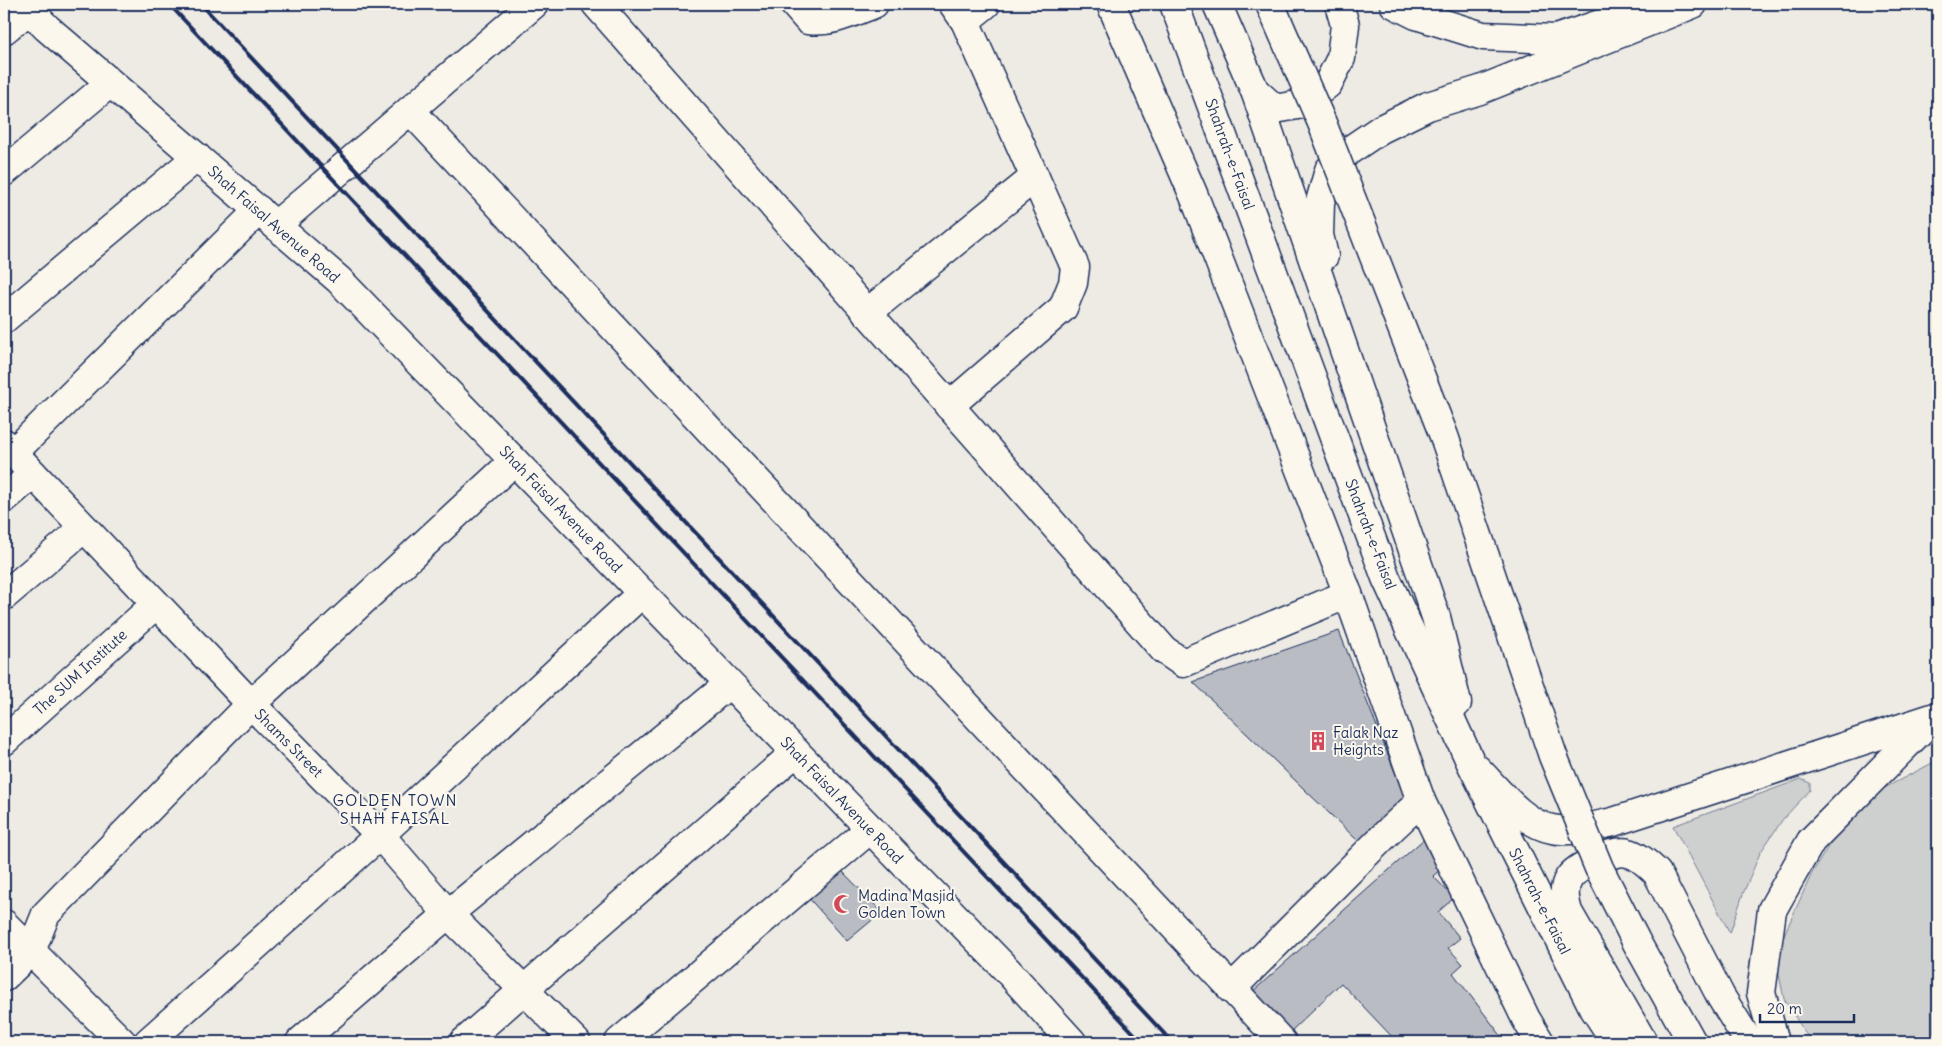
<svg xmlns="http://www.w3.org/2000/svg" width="1942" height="1046" viewBox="0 0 1942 1046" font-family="Delius,sans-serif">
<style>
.green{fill:#cecfcf;stroke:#747f96}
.building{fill:#b9bcc3;stroke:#1b2f5e}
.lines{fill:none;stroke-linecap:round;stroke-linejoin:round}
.street-casing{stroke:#1b2f5e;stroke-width:31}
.secondary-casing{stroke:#1b2f5e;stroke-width:31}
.highway-casing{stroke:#1b2f5e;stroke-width:31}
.street{stroke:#fbf7ec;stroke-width:28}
.secondary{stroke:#fbf7ec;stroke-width:28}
.highway{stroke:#fbf7ec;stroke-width:28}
.rail{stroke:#1b2f5e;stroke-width:4}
.highway-bridge-casing{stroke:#1b2f5e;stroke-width:31;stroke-linecap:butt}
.highway-bridge{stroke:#fbf7ec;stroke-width:28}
.labels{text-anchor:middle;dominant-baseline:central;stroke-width:4;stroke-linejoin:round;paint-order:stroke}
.street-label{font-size:15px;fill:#1b2f5e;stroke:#fbf7ec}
.poi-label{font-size:15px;fill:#1b2f5e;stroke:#fbf7ec;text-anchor:start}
.neighbourhood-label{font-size:16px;letter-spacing:1px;fill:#1b2f5e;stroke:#fbf7ec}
</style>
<rect width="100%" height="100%" fill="#eeebe4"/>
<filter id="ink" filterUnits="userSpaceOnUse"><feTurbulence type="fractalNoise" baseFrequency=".02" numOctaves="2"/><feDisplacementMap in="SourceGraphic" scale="10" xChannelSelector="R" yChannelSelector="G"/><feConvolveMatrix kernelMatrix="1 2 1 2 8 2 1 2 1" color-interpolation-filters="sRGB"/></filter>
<g filter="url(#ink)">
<!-- green -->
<g class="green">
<polygon points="1938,760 1938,1042 1811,1042 1784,999 1775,955 1812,873 1837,832 1873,794"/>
<polygon points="1801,779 1810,783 1810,790 1783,819 1760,853 1743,894 1730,933 1673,826"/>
</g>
<!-- building -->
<g class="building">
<polygon points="1339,631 1406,800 1358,841 1193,682"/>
<polygon points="1425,838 1448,863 1433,876 1454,898 1438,912 1460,938 1448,948 1463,964 1453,973 1506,1042 1397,1042 1341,983 1288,1034 1251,993"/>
<polygon points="841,870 882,912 847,941 806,895"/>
</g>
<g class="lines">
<!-- street casing -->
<g class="street-casing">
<g id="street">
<polyline points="23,4 47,28 339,280 1007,970 1072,1042"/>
<polyline points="596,4 1164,650 1183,663 1348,594"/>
<path d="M794 4 808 20C832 23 853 12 874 4"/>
<polyline points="1111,4 1194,196 1348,594 1421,801 1526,1019 1540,1042"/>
<polyline points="965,21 986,4"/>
<polyline points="4,30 29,10"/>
<polyline points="410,110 1282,1042"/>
<polyline points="4,172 110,83"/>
<polyline points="276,225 534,4"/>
<polyline points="867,313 1035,177"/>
<polyline points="4,319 197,157"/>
<polyline points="949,406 1063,308 1073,283 1075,267 965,21 953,4"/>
<polyline points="4,443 251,704 380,835 448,914 576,1042"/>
<polyline points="13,453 259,210"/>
<polyline points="4,499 33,474"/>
<polyline points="4,596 84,528"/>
<polyline points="4,741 156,604"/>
<polyline points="4,924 122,1042"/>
<polyline points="4,977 31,951 46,914 251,704 514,461"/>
<polyline points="1231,989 1392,828 1421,801"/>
<polyline points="148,1042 380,835 642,593"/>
<polyline points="300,1042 448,914 729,684"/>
<polyline points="464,1042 796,752"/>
<polyline points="619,1042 870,829"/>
</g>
</g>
<!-- secondary casing -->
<g class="secondary-casing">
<g id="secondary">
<polyline points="1394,4 1416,15 1483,36 1556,39 1659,4"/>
<path d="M1477 769C1497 789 1523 824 1552 829 1571 833 1594 826 1613 822L1938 716"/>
</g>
</g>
<!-- highway casing -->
<g class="highway-casing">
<g id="highway">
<polyline points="1174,4 1386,578 1471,763 1593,1007 1616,1042"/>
<polyline points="1217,4 1255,91 1275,109 1303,104 1328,84 1341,58 1345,25 1339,4"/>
<polyline points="1255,91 1436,617 1457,703"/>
<polyline points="1324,256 1319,235 1320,202 1329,170 1347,152 1381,129 1428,106 1480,90 1693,4"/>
<path d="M1643 1042 1568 912C1565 901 1562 889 1569 878 1577 866 1614 849 1628 853 1638 855 1650 866 1657 873L1721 997 1749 1042"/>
<polyline points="1775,1042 1761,993 1772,910 1811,841 1933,718"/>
</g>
</g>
<!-- street -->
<use href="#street" class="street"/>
<!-- secondary -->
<use href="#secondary" class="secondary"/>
<!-- highway -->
<use href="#highway" class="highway"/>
<!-- rail -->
<g class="rail">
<polyline points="169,4 1142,1042"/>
<polyline points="201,4 1172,1042"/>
</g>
<!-- highway-bridge casing -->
<g class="highway-bridge-casing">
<polyline id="highway-bridge" points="1270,4 1322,123 1444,436 1553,756 1599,868 1637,943 1692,1042"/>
</g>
<!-- highway-bridge -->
<use href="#highway-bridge" class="highway-bridge"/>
</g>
</g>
<!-- icons -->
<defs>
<g id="building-bare" transform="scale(1.5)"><path d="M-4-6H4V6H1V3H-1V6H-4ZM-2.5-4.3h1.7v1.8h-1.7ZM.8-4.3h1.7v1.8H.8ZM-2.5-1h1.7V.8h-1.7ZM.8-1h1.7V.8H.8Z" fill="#d1495b" stroke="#fbf7ec" stroke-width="2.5" paint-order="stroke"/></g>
<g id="mosque-bare" transform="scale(1.5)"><path d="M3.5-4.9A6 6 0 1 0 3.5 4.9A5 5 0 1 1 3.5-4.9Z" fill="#d1495b" stroke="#fbf7ec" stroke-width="2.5" paint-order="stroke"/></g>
</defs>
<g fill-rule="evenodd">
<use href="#building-bare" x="1318" y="741"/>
<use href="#mosque-bare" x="843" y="904"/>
</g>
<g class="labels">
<!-- street labels -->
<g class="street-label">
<text transform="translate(1230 154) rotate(70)">Shahrah-e-Faisal</text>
<text transform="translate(274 224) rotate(41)">Shah Faisal Avenue Road</text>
<text transform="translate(561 509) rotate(46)">Shah Faisal Avenue Road</text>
<text transform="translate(1371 534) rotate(69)">Shahrah-e-Faisal</text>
<text transform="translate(80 672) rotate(-42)">The SUM Institute</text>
<text transform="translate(289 743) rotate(45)">Shams Street</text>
<text transform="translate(842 800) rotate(46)">Shah Faisal Avenue Road</text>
<text transform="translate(1540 901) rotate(63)">Shahrah-e-Faisal</text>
</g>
<!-- poi labels -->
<g class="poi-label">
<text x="1333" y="732">Falak Naz<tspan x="1333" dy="17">Heights</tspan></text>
<text x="858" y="895">Madina Masjid<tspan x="858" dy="17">Golden Town</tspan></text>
</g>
<!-- neighbourhood labels -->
<g class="neighbourhood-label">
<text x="395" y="800">GOLDEN TOWN<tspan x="395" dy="18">SHAH FAISAL</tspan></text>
</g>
</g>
<!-- margin -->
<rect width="1942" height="1046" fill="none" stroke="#fbf7ec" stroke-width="20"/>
<rect x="10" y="10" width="1922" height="1026" fill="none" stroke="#1b2f5e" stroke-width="2" filter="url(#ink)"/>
<!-- scale -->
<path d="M1760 1014v8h94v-8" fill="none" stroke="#1b2f5e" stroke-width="2.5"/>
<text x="1767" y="1014" font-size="15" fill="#1b2f5e" stroke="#fbf7ec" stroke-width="4" paint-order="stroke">20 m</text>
</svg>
